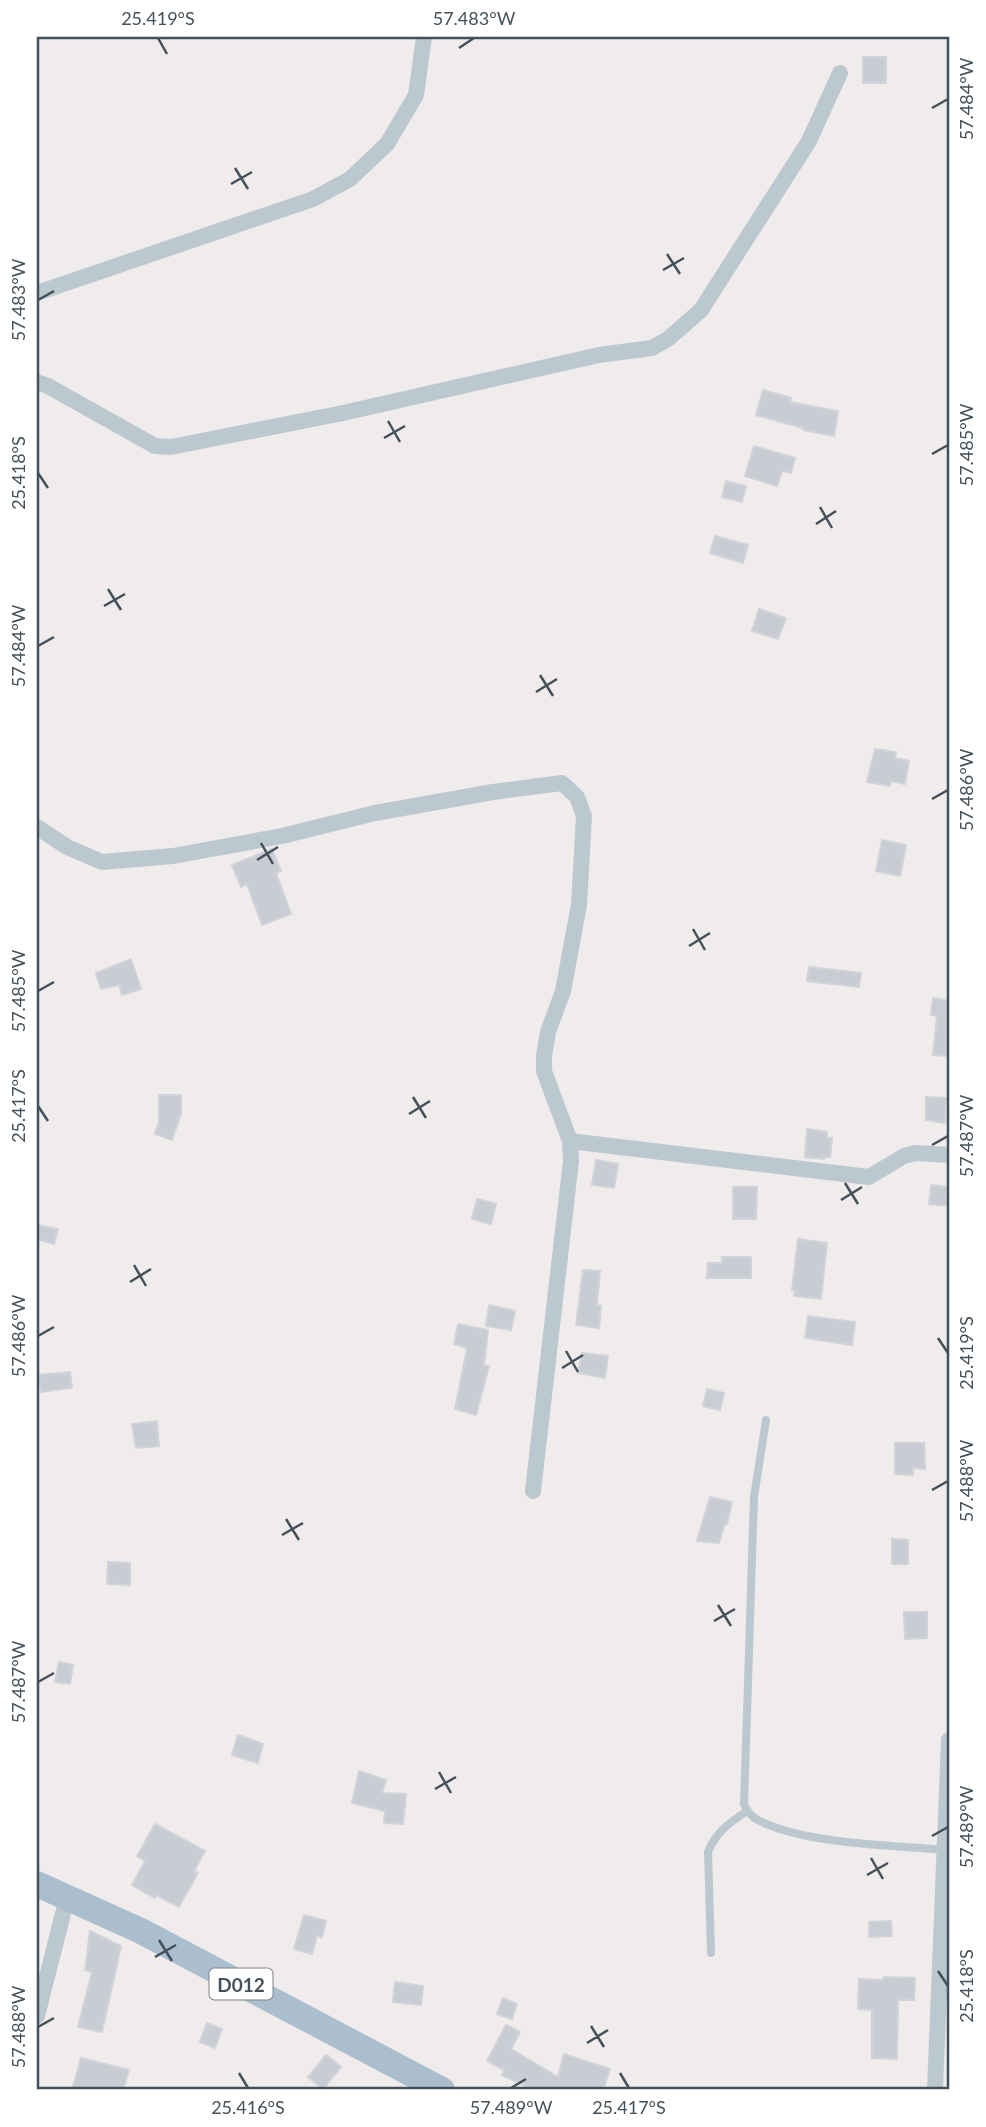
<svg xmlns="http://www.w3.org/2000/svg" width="986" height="2127" viewBox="0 0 986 2127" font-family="Lato,sans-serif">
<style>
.building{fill:#c9ccd2;stroke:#d0d3d9;stroke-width:2}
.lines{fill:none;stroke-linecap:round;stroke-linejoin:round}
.service{stroke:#bcc8d0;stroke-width:8}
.minor{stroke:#bcc8d0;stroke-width:16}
.primary{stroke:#abbecd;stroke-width:26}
.ticks{fill:none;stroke:#44515a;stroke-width:2.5}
.labels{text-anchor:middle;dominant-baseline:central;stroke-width:7;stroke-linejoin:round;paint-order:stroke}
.shield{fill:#fff;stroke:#7c858c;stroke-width:2}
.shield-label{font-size:19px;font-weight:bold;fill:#44515a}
.neatline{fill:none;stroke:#44515a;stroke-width:2.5}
.ticks-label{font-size:18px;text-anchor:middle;fill:#44515a}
</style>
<rect width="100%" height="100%" fill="#f0ecec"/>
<!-- building -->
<g class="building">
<rect x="863" y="57" width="23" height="26"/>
<polygon points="763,390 791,398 790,402 838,411 834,436 803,430 803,428 756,415"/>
<polygon points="754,446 795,458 791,473 782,471 777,486 745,476"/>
<polygon points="726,481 746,486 742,502 722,497"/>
<polygon points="715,536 748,545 743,563 710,553"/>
<polygon points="759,609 786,618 778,639 752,631"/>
<polygon points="875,749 896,752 895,758 909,761 905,784 891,781 890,786 867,782"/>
<polygon points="882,840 906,845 900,876 876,871"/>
<polygon points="272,849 281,871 276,873 291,914 262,925 247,884 241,887 232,865"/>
<polygon points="131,959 141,989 122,995 119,985 101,989 96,973"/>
<polygon points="809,967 861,973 859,987 807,981"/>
<polygon points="933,998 949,1001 949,1056 933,1055 937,1016 931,1015"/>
<polygon points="159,1095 181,1095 181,1113 172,1140 155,1134 159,1122"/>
<polygon points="926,1097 946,1098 945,1123 926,1120"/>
<polygon points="807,1129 827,1132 827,1138 832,1138 830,1157 824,1157 824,1159 805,1157"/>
<polygon points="596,1160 618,1164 614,1188 592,1185"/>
<polygon points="931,1185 949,1187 949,1206 929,1204"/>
<polygon points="733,1187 757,1187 756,1219 733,1219"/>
<polygon points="477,1199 496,1204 491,1224 472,1219"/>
<polygon points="37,1225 58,1229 54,1244 37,1239"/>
<polygon points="798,1239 827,1243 821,1299 794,1296 795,1291 792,1290"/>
<polygon points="722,1257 751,1257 751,1278 707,1278 708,1263 722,1263"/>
<polygon points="583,1270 600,1271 597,1305 601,1306 599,1328 576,1325"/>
<polygon points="489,1305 515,1311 511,1330 486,1326"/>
<polygon points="808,1316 855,1322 852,1345 805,1338"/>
<polygon points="458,1324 488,1330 484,1365 489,1366 476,1415 455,1409 467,1348 454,1344"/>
<polygon points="582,1353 608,1356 605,1378 578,1373"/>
<polygon points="70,1372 72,1388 41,1392 39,1375"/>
<polygon points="707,1389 724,1393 720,1410 703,1406"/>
<polygon points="157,1421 159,1446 136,1448 132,1424"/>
<polygon points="895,1443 924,1443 925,1469 913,1468 913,1475 895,1474"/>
<polygon points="710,1497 732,1502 727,1524 725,1523 719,1543 697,1541"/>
<polygon points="892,1539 908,1540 908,1564 892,1564"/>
<polygon points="108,1562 130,1563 130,1585 107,1584"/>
<polygon points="904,1612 927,1612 927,1638 905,1639"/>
<polygon points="59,1662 73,1665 70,1684 55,1682"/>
<polygon points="238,1735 263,1744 258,1763 232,1755"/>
<polygon points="359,1771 386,1780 382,1793 406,1794 403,1824 384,1823 385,1811 352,1803"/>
<polygon points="155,1824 205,1851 194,1871 198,1873 179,1907 156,1895 155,1898 132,1885 145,1861 137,1856"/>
<polygon points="304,1915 326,1921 322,1937 317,1936 312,1954 294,1949"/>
<polygon points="891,1921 892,1936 869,1937 869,1922"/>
<polygon points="90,1931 121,1946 102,2032 78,2027 92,1972 85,1970"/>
<polygon points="884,1977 915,1978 914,2000 898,2000 897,2059 872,2058 872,2010 858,2009 859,1979 883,1980"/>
<polygon points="395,1982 423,1986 421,2005 393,2002"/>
<polygon points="503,1998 517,2004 512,2019 497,2014"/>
<polygon points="207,2023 222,2029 215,2048 200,2042"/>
<polygon points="506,2025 520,2032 511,2049 558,2077 564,2054 610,2069 603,2090 534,2090 502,2075 504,2070 487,2061"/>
<polygon points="326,2055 341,2067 323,2089 308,2077"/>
<polygon points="81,2058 129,2070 123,2090 86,2090 73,2087"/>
</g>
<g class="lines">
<!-- service -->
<g class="service">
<path d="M766 1420 754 1497 744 1804C747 1811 751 1817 758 1820 803 1844 892 1845 944 1850"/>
<path d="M711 1953 708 1852C716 1832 729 1823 747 1811"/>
</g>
<!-- minor -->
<g class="minor">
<polyline points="37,293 313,199 350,179 387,144 416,95 424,37"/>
<polyline points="37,382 48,386 155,446 171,447 343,413 599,355 652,348 668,339 701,310 809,141 840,73"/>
<polyline points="37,827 67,847 102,862 173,856 282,836 375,813 493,792 562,783 577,797 584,816 579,905 563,991 548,1032 544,1056 544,1071 570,1141"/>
<polyline points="533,1491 571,1161 570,1141 869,1177 904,1156 915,1153 949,1155"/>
<polyline points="37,2016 67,1898"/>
<polyline points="935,2090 949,1740"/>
</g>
<!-- primary -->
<polyline class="primary" points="37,1884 141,1931 442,2090"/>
</g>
<!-- ticks -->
<path class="ticks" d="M158 38 167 54M459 48 474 38M932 108 948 99M235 168 248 189M231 184 252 172M667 254 680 274M663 270 684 258M38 300 54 291M388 421 400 442M384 438 405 426M932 454 948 445M38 473 48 488M820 507 832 528M816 524 836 511M108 589 121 610M104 606 125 594M38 646 54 637M540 675 553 696M536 692 557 679M932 799 948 790M261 843 273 864M257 860 278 847M693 929 705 950M689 946 710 933M38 991 54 982M413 1097 426 1118M38 1106 48 1121M409 1114 430 1101M932 1145 948 1136M845 1183 858 1204M841 1200 862 1187M134 1265 146 1286M130 1282 151 1269M38 1336 54 1327M938 1338 948 1353M566 1351 578 1372M562 1368 583 1355M932 1490 948 1481M286 1519 299 1540M282 1535 303 1523M718 1605 731 1626M714 1621 735 1609M38 1682 54 1673M439 1772 451 1793M435 1789 456 1777M932 1836 948 1827M871 1858 883 1879M867 1875 888 1863M159 1940 172 1961M155 1957 176 1945M938 1971 948 1986M591 2026 604 2047M38 2027 54 2018M587 2043 608 2030M239 2073 248 2088M620 2073 629 2088M511 2088 526 2079"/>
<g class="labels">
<!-- shield labels -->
<rect class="shield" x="209.5" y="1968.5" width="63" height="31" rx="5"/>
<g class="shield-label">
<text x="241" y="1984">D012</text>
</g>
</g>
<!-- border -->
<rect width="986" height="2127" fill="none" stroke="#ffffff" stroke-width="77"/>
<rect x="38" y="38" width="910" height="2050" class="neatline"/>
<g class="ticks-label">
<text x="158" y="25">25.419°S</text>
<text x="474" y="25">57.483°W</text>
<text transform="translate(967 99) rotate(-90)" y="6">57.484°W</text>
<text transform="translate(19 300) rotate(-90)" y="6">57.483°W</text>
<text transform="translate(967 445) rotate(-90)" y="6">57.485°W</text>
<text transform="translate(19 473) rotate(-90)" y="6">25.418°S</text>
<text transform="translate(19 646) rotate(-90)" y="6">57.484°W</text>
<text transform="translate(967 790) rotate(-90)" y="6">57.486°W</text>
<text transform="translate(19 991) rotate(-90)" y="6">57.485°W</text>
<text transform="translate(19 1106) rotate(-90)" y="6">25.417°S</text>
<text transform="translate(967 1136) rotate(-90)" y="6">57.487°W</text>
<text transform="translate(19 1336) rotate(-90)" y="6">57.486°W</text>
<text transform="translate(967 1353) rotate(-90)" y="6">25.419°S</text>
<text transform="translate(967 1481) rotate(-90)" y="6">57.488°W</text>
<text transform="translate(19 1682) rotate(-90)" y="6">57.487°W</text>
<text transform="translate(967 1827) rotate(-90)" y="6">57.489°W</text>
<text transform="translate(967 1986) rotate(-90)" y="6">25.418°S</text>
<text transform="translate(19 2027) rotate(-90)" y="6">57.488°W</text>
<text x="248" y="2114">25.416°S</text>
<text x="511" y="2114">57.489°W</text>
<text x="629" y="2114">25.417°S</text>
</g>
</svg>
